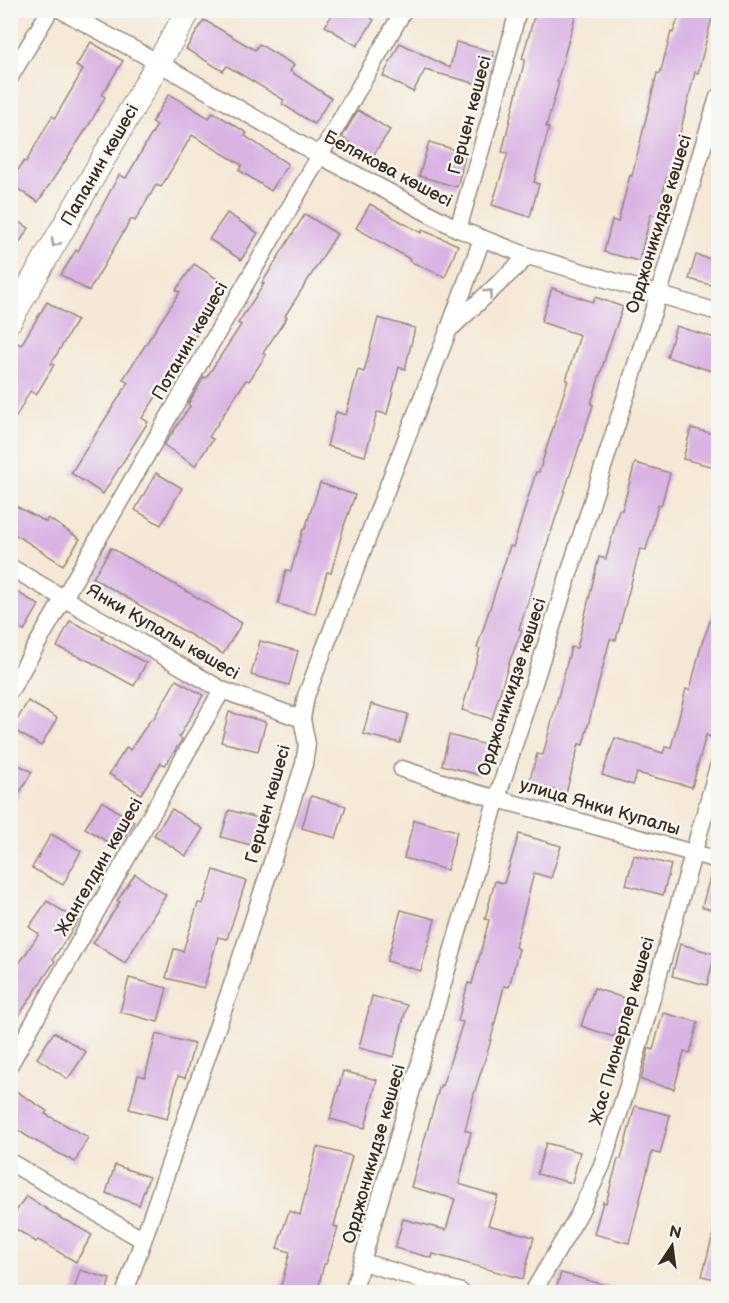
<svg xmlns="http://www.w3.org/2000/svg" width="729" height="1303" viewBox="0 0 729 1303" font-family="'Balsamiq Sans',sans-serif">
<style>
.building{fill:#d9b4e3}
.lines{fill:none;stroke-linecap:round;stroke-linejoin:round}
.minor-casing{stroke:#98897a;stroke-width:19}
.secondary-casing{stroke:#98897a;stroke-width:26}
.minor{stroke:#fff;stroke-width:16}
.secondary{stroke:#fff;stroke-width:24}
.oneway{stroke:#a79f9a}
.labels{text-anchor:middle;dominant-baseline:central;stroke-width:5;stroke-linejoin:round;paint-order:stroke}
.street-label{font-size:18px;fill:#3b2a1e;stroke:#f6f6f2}
</style>
<rect width="100%" height="100%" fill="#f6f6f2"/>
<filter id="ink" filterUnits="userSpaceOnUse"><feTurbulence type="fractalNoise" baseFrequency=".0167" numOctaves="2"/><feDisplacementMap in="SourceGraphic" scale="12" xChannelSelector="R" yChannelSelector="G"/><feConvolveMatrix kernelMatrix="1 2 1 2 8 2 1 2 1" color-interpolation-filters="sRGB"/></filter>
<filter id="wash" filterUnits="userSpaceOnUse"><feTurbulence type="fractalNoise" baseFrequency=".008" numOctaves="4" result="noise"/><feDisplacementMap in="SourceGraphic" scale="24" xChannelSelector="R" yChannelSelector="G"/><feGaussianBlur stdDeviation="1.35" result="paint"/><feColorMatrix in="noise" values="0 0 0 0 0 0 0 0 0 0 0 0 0 0 0 0 0 1.4 0 .05"/><feComposite in="paint" operator="in"/></filter>
<g filter="url(#wash)">
<rect width="100%" height="100%" fill="#f5e8d6"/>
<g id="blocks">
<!-- building -->
<g class="building">
<polygon points="335,10 359,10 374,20 357,46 325,26"/>
<polygon points="536,10 577,10 557,82 559,82 546,127 549,128 534,182 539,184 530,217 492,205 508,153 502,152 525,59 522,59"/>
<polygon points="681,10 714,10 698,73 695,72 672,166 670,165 657,216 651,214 639,261 604,252 612,220 618,222 630,175 632,176 657,73 660,74 671,32 673,33"/>
<polygon points="204,20 255,50 259,44 294,65 290,71 331,98 314,124 282,104 284,100 227,66 223,71 186,49"/>
<polygon points="91,42 123,61 102,95 105,97 89,125 38,202 10,184 10,182 24,161 26,162 52,116 55,118 83,70 76,66"/>
<polygon points="456,42 494,52 485,86 425,70 413,92 383,76 400,43 450,68"/>
<polygon points="169,94 209,118 213,112 247,133 245,136 288,164 271,191 239,170 242,165 192,135 161,187 156,185 135,221 131,219 89,291 61,275 76,250 78,251 119,175 126,178 157,125 152,122"/>
<polygon points="358,110 390,130 372,157 342,137"/>
<polygon points="429,142 466,153 457,187 419,176"/>
<polygon points="370,204 421,233 422,230 458,245 445,277 409,261 410,259 356,228"/>
<polygon points="227,213 258,233 241,260 209,239"/>
<polygon points="305,214 337,234 285,316 287,317 263,353 266,355 249,381 246,380 209,437 213,439 195,466 164,445 190,406 188,404 204,377 206,378 241,325 238,323 264,284 262,283"/>
<polygon points="10,216 29,228 10,257"/>
<polygon points="696,255 718,261 718,287 689,279"/>
<polygon points="194,264 225,284 196,329 199,331 142,418 148,422 103,494 71,473 128,383 123,379 180,292 176,290"/>
<polygon points="552,288 593,302 595,297 623,307 607,352 591,404 593,405 519,629 522,630 510,660 492,719 462,710 480,649 477,648 510,546 513,547 536,472 539,472 568,380 566,380 580,335 541,322"/>
<polygon points="47,302 77,320 51,364 54,365 36,395 30,391 10,428 10,354 17,343 21,345"/>
<polygon points="378,318 415,328 405,369 399,367 387,414 377,412 365,456 327,446 336,412 346,415 358,370 364,372"/>
<polygon points="676,326 718,339 718,373 667,357"/>
<polygon points="691,428 718,435 718,468 683,459"/>
<polygon points="635,463 670,473 661,506 658,505 646,550 640,549 616,640 610,639 583,745 579,744 566,793 529,783 537,754 543,755 571,647 577,648 599,557 606,559 619,510 622,510"/>
<polygon points="156,473 182,488 161,525 135,510"/>
<polygon points="320,483 355,495 344,526 331,573 327,572 315,614 278,604 286,570 291,571 303,529 305,529"/>
<polygon points="10,503 46,522 48,518 80,539 63,565 10,531"/>
<polygon points="111,548 242,623 223,654 93,578"/>
<polygon points="10,588 39,605 24,631 10,624"/>
<polygon points="716,605 718,606 718,709 711,737 706,735 692,787 637,773 633,785 602,775 615,738 663,753 665,747 671,748 686,689 690,690 701,646"/>
<polygon points="70,621 103,637 102,639 146,663 134,686 91,662 57,647"/>
<polygon points="260,641 298,651 289,685 251,675"/>
<polygon points="176,680 203,695 179,737 182,739 180,743 165,765 161,763 141,794 109,774 127,747 130,750 151,719 153,720"/>
<polygon points="28,701 57,718 41,746 12,729"/>
<polygon points="371,704 408,714 400,743 363,734"/>
<polygon points="229,712 266,722 258,751 221,742"/>
<polygon points="449,735 486,745 479,775 442,765"/>
<polygon points="10,760 32,772 10,809"/>
<polygon points="311,796 346,806 336,838 302,828"/>
<polygon points="102,801 134,822 117,848 85,828"/>
<polygon points="172,809 203,829 186,856 154,835"/>
<polygon points="229,810 265,820 258,847 221,837"/>
<polygon points="414,820 457,831 447,870 404,858"/>
<polygon points="51,834 81,851 63,885 32,868"/>
<polygon points="519,834 561,846 551,878 534,873 515,947 519,949 509,987 504,986 489,1047 474,1094 465,1130 471,1132 459,1184 498,1196 488,1225 534,1237 523,1279 433,1254 432,1258 395,1248 403,1219 446,1230 455,1199 411,1187 440,1085 442,1086 463,1022 458,1021 468,983 472,984 489,920 485,919 495,881 504,883"/>
<polygon points="634,855 671,865 663,895 626,885"/>
<polygon points="712,869 718,870 718,911 702,907"/>
<polygon points="214,870 246,881 227,939 218,937 204,988 166,978 174,949 183,951 198,903 203,904"/>
<polygon points="135,874 166,895 125,963 93,943 120,902 117,901"/>
<polygon points="47,901 78,921 53,959 55,961 10,1029 10,977 39,934 29,927"/>
<polygon points="401,910 435,919 421,971 387,961"/>
<polygon points="680,944 715,954 707,985 672,976"/>
<polygon points="129,978 167,988 158,1022 120,1012"/>
<polygon points="594,988 627,999 614,1037 581,1026"/>
<polygon points="372,996 407,1005 394,1057 359,1048"/>
<polygon points="663,1013 698,1022 690,1053 684,1052 674,1089 641,1080 649,1048 653,1050"/>
<polygon points="54,1032 86,1052 68,1079 37,1058"/>
<polygon points="156,1034 194,1044 185,1078 178,1076 167,1119 129,1109 138,1075 145,1077"/>
<polygon points="343,1071 377,1080 365,1128 330,1119"/>
<polygon points="16,1091 47,1111 45,1114 88,1137 75,1162 30,1138 10,1125 10,1099"/>
<polygon points="635,1106 670,1115 660,1154 652,1152 629,1243 594,1234 603,1202 606,1203 618,1159 621,1159"/>
<polygon points="546,1143 580,1152 572,1183 537,1174"/>
<polygon points="317,1147 352,1156 334,1226 338,1228 326,1264 324,1264 317,1293 279,1293 290,1252 277,1248 289,1211 300,1215"/>
<polygon points="115,1165 149,1177 139,1205 106,1193"/>
<polygon points="26,1196 65,1221 66,1220 92,1235 76,1262 38,1240 36,1242 10,1225 10,1221"/>
<polygon points="714,1231 718,1232 718,1280 702,1276"/>
<polygon points="80,1270 110,1279 106,1293 73,1293"/>
<polygon points="561,1273 616,1288 615,1293 555,1293"/>
</g>
</g>
</g>
<g filter="url(#ink)">
<use href="#blocks" fill-opacity="0" stroke="#98897a" stroke-width="1.5"/>
<g class="lines">
<!-- minor casing -->
<g class="minor-casing">
<g id="minor">
<polyline points="61,10 159,63 319,155 458,229 528,256 718,312"/>
<polyline points="10,77 50,10"/>
<polyline points="458,229 496,98 518,10"/>
<polyline points="452,327 528,256"/>
<polyline points="10,567 222,690 302,719"/>
<polyline points="10,691 404,10"/>
<polyline points="402,769 476,793 718,860"/>
<polyline points="10,1064 222,690"/>
<polyline points="10,1162 143,1240"/>
<polyline points="363,1262 461,1292"/>
<polyline points="125,1292 233,982 304,764 307,744 302,719 306,696 449,329 482,239"/>
<polyline points="353,1292 497,798 658,296 718,97"/>
<polyline points="533,1292 579,1214 602,1165 628,1086 648,1012 718,767"/>
</g>
</g>
<!-- secondary casing -->
<g class="secondary-casing">
<polyline id="secondary" points="10,320 189,10"/>
</g>
<!-- minor -->
<use href="#minor" class="minor"/>
<!-- secondary -->
<use href="#secondary" class="secondary"/>
</g>
<!-- one-way arrows -->
<defs><path id="oneway-chevron" d="M-2-3.5L2.5 0L-2 3.5" fill="none" stroke-width="1.6" stroke-linecap="round" stroke-linejoin="round" transform="scale(1.5)"/></defs>
<g class="oneway">
<use href="#oneway-chevron" transform="translate(55 243) rotate(120)"/>
<use href="#oneway-chevron" transform="translate(489 293) rotate(-43)"/>
</g>
</g>
<g class="labels">
<!-- street labels -->
<g class="street-label">
<text transform="translate(470 115) rotate(-75)">Герцен көшесі</text>
<text transform="translate(100 165) rotate(-60)">Папанин көшесі</text>
<text transform="translate(388 169) rotate(28)">Белякова көшесі</text>
<text transform="translate(659 224) rotate(-73)">Орджоникидзе көшесі</text>
<text transform="translate(190 341) rotate(-60)">Потанин көшесі</text>
<text transform="translate(163 632) rotate(30)">Янки Купалы көшесі</text>
<text transform="translate(512 687) rotate(-72)">Орджоникидзе көшесі</text>
<text transform="translate(268 804) rotate(-74)">Герцен көшесі</text>
<text transform="translate(600 807) rotate(16)">улица Янки Купалы</text>
<text transform="translate(99 867) rotate(-60)">Жангелдин көшесі</text>
<text transform="translate(622 1031) rotate(-74)">Жас Пионерлер көшесі</text>
<text transform="translate(374 1154) rotate(-74)">Орджоникидзе көшесі</text>
</g>
</g>
<!-- margin -->
<rect width="729" height="1303" fill="none" stroke="#f6f6f2" stroke-width="36"/>
<!-- north arrow -->
<g transform="translate(672 1246) rotate(13)" stroke="#f6f6f2" stroke-width="4.5" paint-order="stroke">
<path d="M0-4.5L10 22L0 15L-10 22Z" fill="#3b2a1e"/>
<text y="-9" font-size="16" font-weight="bold" text-anchor="middle" fill="#3b2a1e">N</text>
</g>
</svg>
